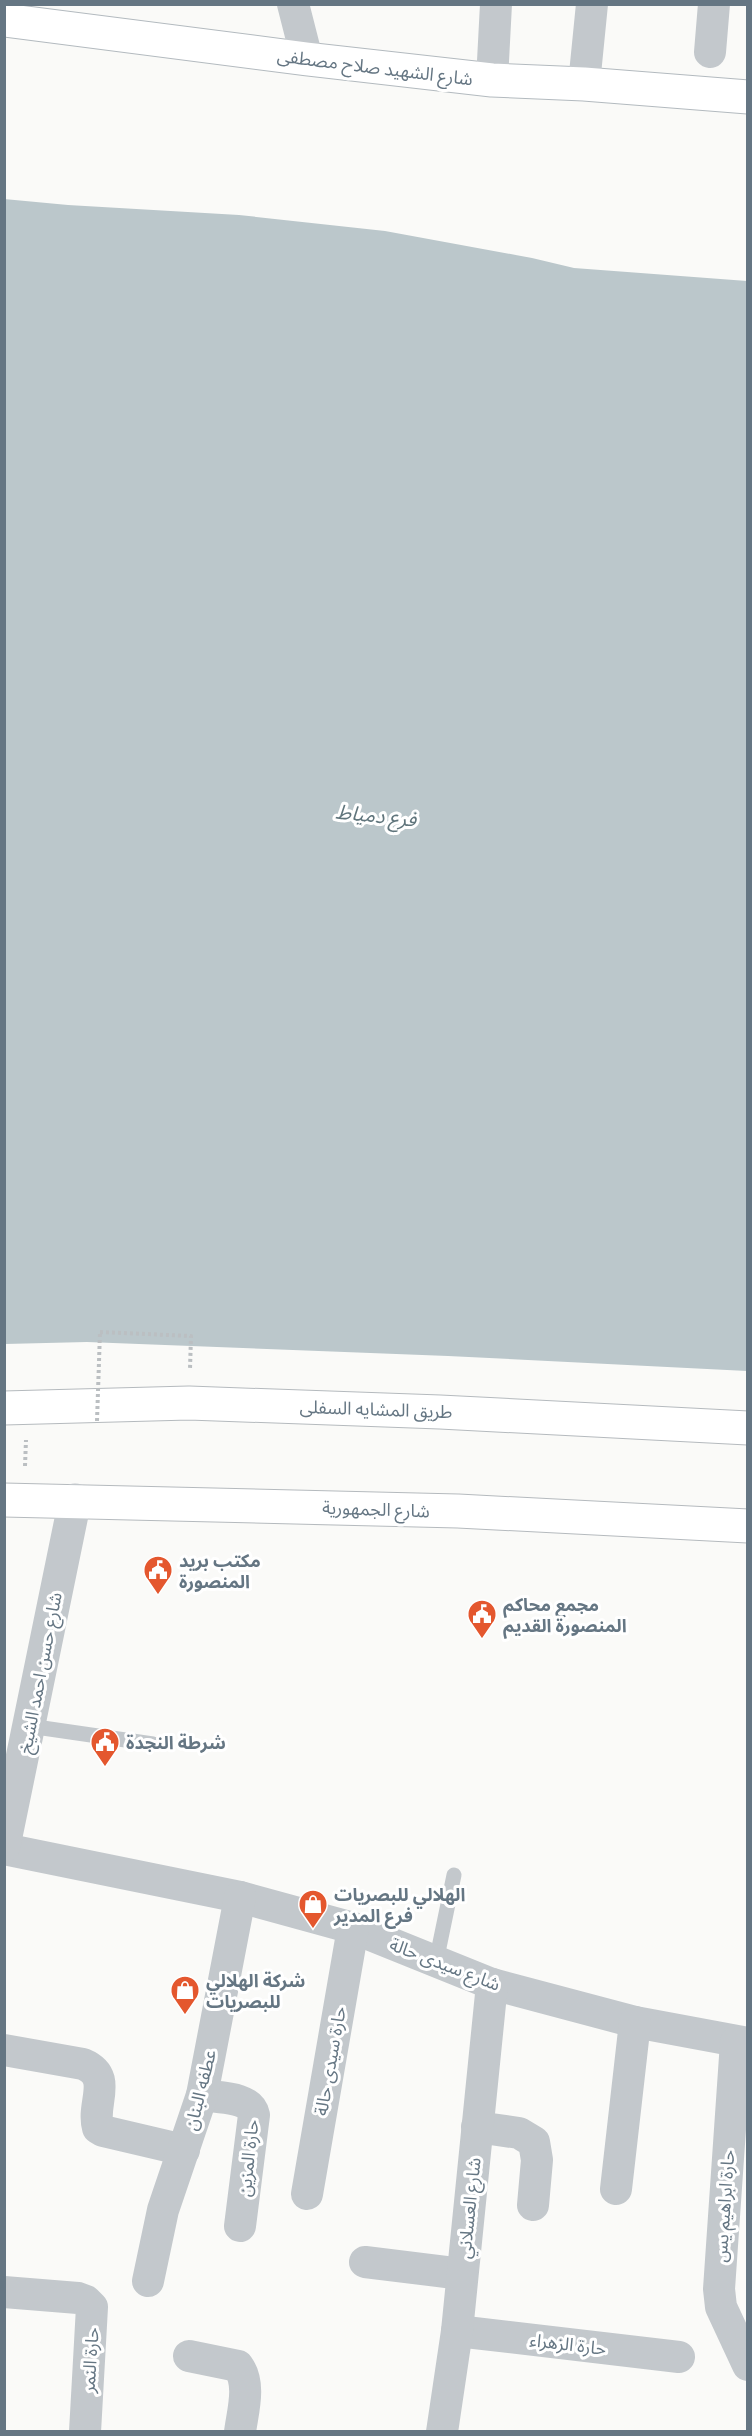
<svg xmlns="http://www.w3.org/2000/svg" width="752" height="2436" viewBox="0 0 752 2436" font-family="'Archivo Narrow','Noto Sans Arabic',sans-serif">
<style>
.water{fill:#bbc7cb}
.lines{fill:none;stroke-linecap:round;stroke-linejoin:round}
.secondary-casing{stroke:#b3babf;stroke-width:35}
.primary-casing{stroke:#b5babe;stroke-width:35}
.path{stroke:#bbbfc2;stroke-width:4;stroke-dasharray:3 3;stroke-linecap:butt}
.service{stroke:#c3c8cc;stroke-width:15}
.minor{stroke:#c3c8cc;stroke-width:32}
.tertiary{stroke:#c3c8cc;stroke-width:33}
.secondary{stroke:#fff;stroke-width:33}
.primary{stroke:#fff;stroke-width:33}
.path-bridge{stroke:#bbbfc2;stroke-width:4;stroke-dasharray:3 3;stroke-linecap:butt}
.labels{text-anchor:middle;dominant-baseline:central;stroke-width:6;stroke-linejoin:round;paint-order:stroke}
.street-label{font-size:18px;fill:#657683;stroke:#fff}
.poi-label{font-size:18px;font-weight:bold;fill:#657683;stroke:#fff;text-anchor:start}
.water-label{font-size:20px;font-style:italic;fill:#60757c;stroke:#fff}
</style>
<rect width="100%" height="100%" fill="#fafaf8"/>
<!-- water -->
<polygon class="water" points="4,199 68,205 239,215 385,231 532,258 574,268 747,281 747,1371 448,1356 87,1342 5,1344"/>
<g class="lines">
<!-- secondary casing -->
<g class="secondary-casing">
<polyline id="secondary" points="4,20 307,59 492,80 584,84 748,97"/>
</g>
<!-- primary casing -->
<g class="primary-casing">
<g id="primary">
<polyline points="4,1408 189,1403 440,1412 748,1428"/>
<polyline points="4,1500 458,1511 748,1526"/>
</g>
</g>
<!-- path -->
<g class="path">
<polyline points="100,1332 191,1336 190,1369"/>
<polyline points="25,1466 26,1440"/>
</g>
<!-- service -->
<g class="service">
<polyline points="29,1726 153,1744"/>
<polyline points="436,1962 454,1875"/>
</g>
<!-- minor -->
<g class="minor">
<polyline points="293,4 307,59"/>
<polyline points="710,52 714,4"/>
<polyline points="492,80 496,4"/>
<polyline points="584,84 592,4"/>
<polyline points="4,1849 240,1897 353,1928 492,1984 635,2022 748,2043"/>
<polyline points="736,2042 719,2289 721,2307 748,2365"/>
<path d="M4 2050 83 2064C114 2077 91 2103 98 2128L103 2131 184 2150"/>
<path d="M202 2095C218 2098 250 2096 254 2115L240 2226"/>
<polyline points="477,2127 519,2133 534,2142 537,2160 533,2205"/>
<polyline points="616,2189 635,2022"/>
<polyline points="307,2194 353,1928"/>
<polyline points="365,2262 462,2274"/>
<polyline points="148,2281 163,2210 202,2095 240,1897"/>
<polyline points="4,2292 78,2298 86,2301 92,2307 85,2432"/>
<polyline points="457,2331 679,2357"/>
<path d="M189 2356 238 2366C251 2384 243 2410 240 2432"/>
<polyline points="442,2432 457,2331 492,1984"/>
</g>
<!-- tertiary -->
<polyline class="tertiary" points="4,1846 75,1500"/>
<!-- secondary -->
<use href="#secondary" class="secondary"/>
<!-- primary -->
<use href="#primary" class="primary"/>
<!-- path-bridge -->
<polyline class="path-bridge" points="97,1421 100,1332"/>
</g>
<!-- icons -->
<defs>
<g id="civic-pin" transform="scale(1.5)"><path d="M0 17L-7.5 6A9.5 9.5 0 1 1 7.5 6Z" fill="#e4572e" stroke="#fff"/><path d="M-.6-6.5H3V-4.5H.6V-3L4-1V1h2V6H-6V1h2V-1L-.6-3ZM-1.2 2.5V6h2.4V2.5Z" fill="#fff"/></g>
<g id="shop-pin" transform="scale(1.5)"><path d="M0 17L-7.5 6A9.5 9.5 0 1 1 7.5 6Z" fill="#e4572e" stroke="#fff"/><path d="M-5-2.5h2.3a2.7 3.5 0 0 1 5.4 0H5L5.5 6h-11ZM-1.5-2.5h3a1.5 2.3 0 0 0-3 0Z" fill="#fff"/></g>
</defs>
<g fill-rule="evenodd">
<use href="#civic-pin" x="158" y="1570"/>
<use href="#civic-pin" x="482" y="1614"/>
<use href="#civic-pin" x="105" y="1742"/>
<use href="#shop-pin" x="313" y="1904"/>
<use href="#shop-pin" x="185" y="1990"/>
</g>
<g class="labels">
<!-- street labels -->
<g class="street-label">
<text transform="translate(375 67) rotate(7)">شارع الشهيد صلاح مصطفى</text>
<text transform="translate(376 1409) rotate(2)">طريق المشايه السفلى</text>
<text transform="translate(376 1509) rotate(2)">شارع الجمهورية</text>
<text transform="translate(40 1673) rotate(-79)">شارع حسن احمد الشيخ</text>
<text transform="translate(445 1964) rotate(21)">شارع سيدى حالة</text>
<text transform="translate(330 2061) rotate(-80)">حارة سيدى حالة</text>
<text transform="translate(200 2090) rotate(-76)">عطفه البنان</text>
<text transform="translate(248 2158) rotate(-84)">حارة المزين</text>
<text transform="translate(724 2206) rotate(-86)">حارة ابراهيم يس</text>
<text transform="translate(469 2208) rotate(-84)">شارع العسلاني</text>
<text transform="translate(568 2344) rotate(7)">حارة الزهراء</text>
<text transform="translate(90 2360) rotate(-86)">حارة النمر</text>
</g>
<!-- poi labels -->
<g class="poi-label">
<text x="179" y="1560">مكتب بريد<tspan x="179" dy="21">المنصورة</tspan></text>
<text x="503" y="1604">مجمع محاكم<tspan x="503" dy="21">المنصورة القديم</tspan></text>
<text x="126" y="1742">شرطة النجدة</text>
<text x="334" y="1894">الهلالي للبصريات<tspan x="334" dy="21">فرع المدير</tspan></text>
<text x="206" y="1980">شركة الهلالي<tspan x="206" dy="21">للبصريات</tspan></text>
</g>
<!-- water labels -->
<g class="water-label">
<text transform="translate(376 815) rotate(6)">فرع دمياط</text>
</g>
</g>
<!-- border -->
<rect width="752" height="2436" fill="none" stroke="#657683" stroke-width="12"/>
</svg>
